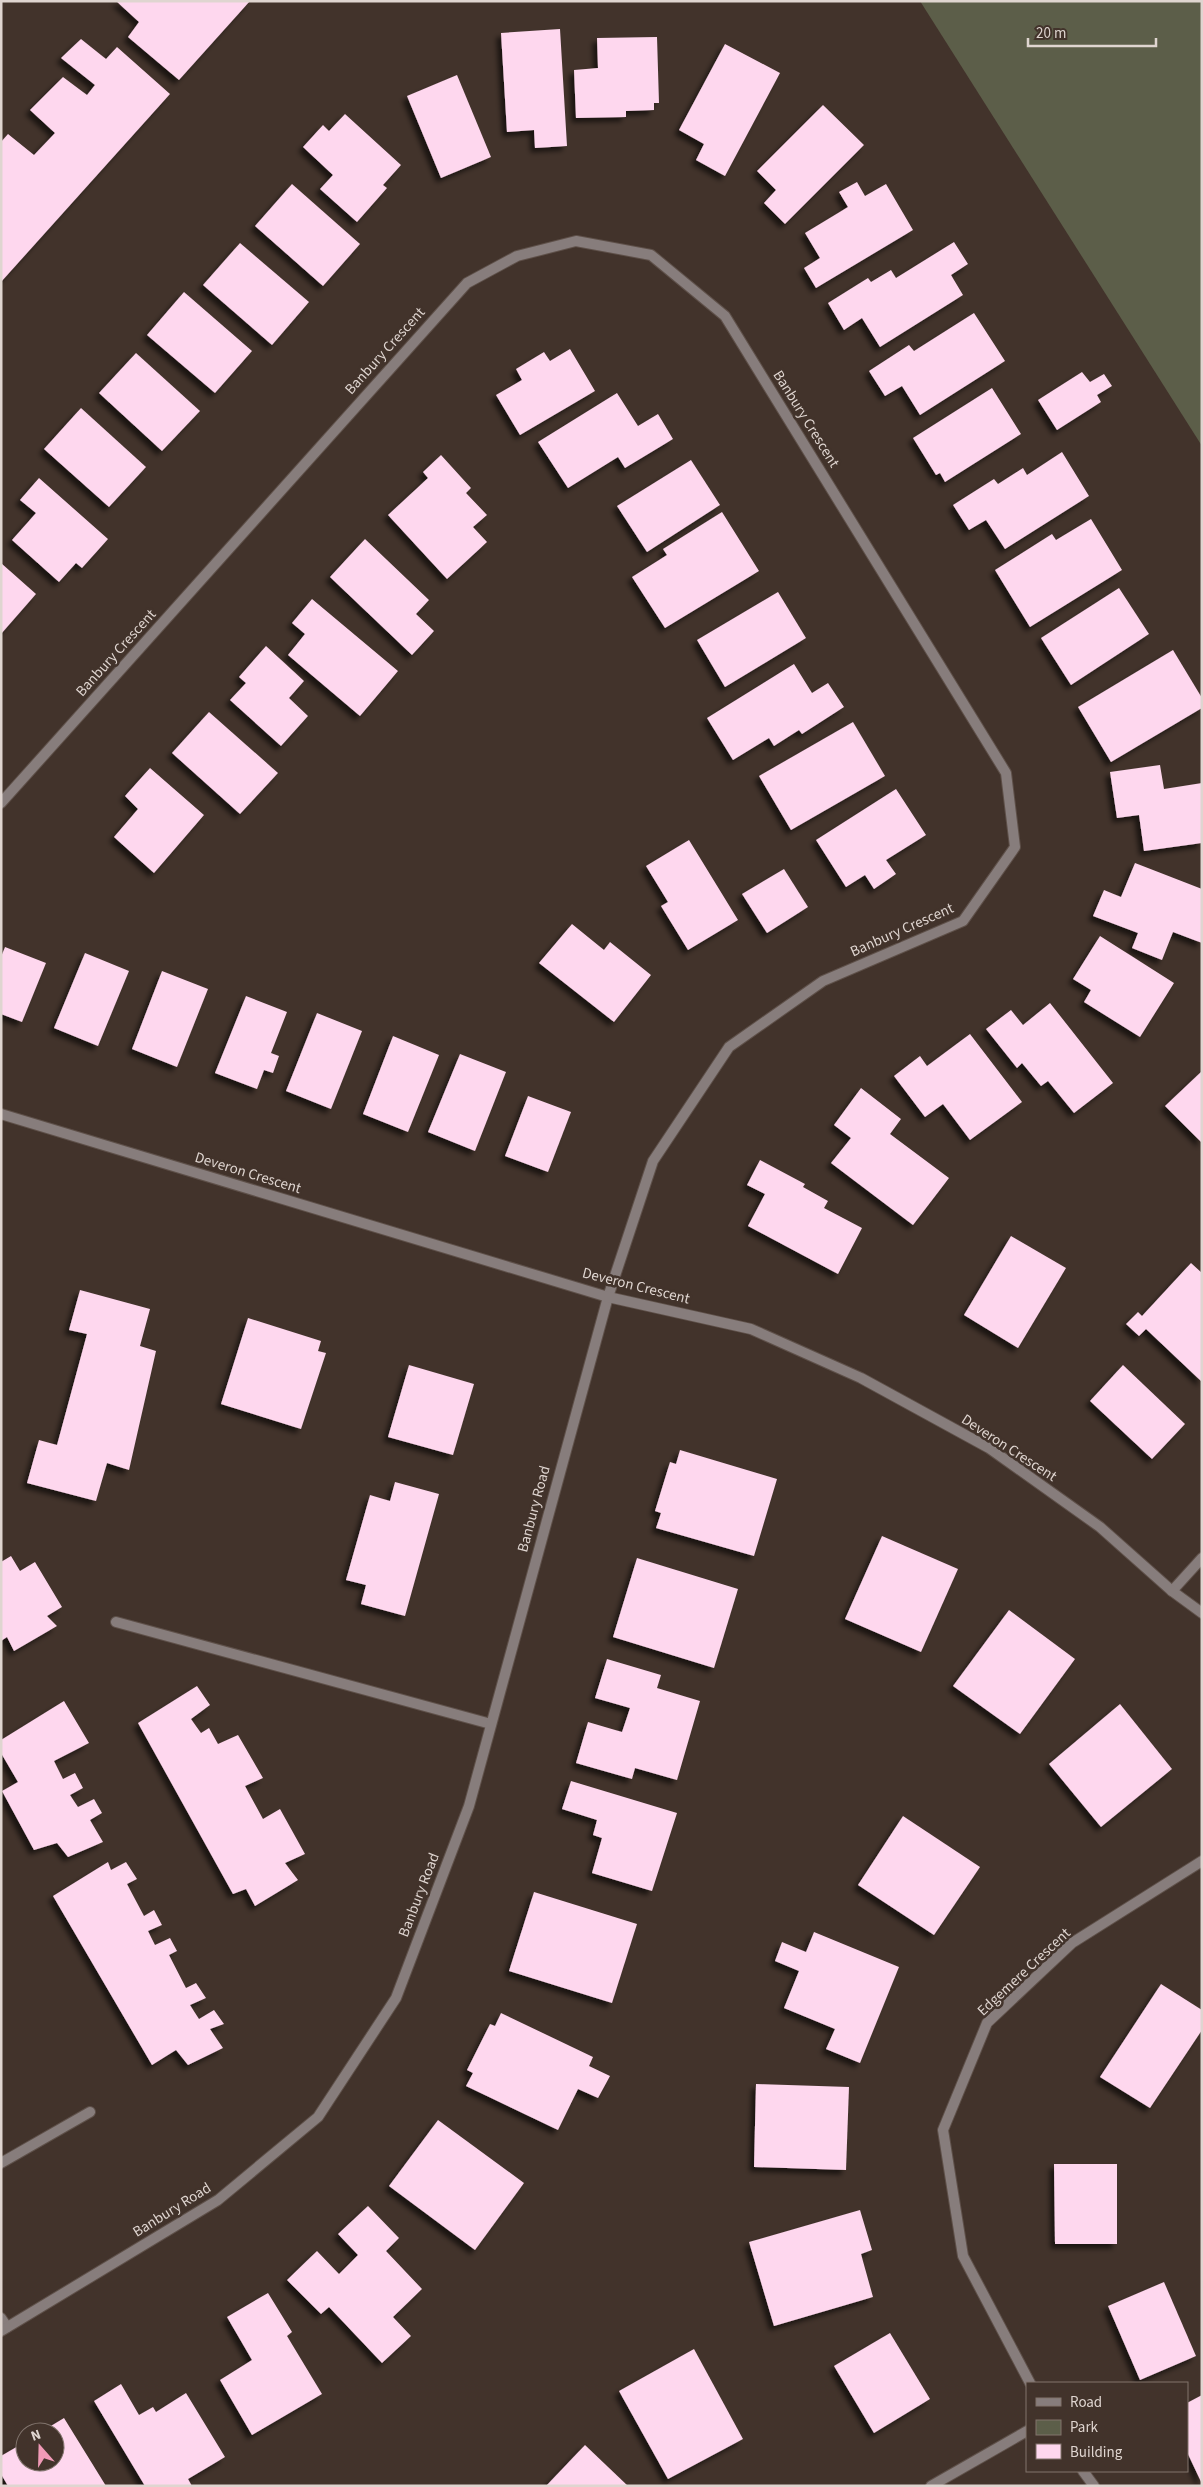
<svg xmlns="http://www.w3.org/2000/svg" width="1203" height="2487" viewBox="0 0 1203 2487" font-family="'Source Sans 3',sans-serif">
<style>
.green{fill:#5c5e49}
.building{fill:#fed7ee;filter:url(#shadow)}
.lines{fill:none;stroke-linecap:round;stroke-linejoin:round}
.service-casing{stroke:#5e5049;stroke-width:12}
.minor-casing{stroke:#5e5049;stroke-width:12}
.tertiary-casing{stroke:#5e5049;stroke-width:12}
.service{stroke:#877d7c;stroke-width:10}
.minor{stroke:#877d7c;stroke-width:10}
.tertiary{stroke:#877d7c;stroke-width:10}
.labels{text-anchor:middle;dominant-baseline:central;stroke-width:5;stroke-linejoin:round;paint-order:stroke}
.street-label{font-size:15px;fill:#dfd5d0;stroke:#42332b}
</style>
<defs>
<filter id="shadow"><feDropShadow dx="-4.5" dy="4.5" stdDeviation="2.5" flood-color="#0009"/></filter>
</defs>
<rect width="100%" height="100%" fill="#42332b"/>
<!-- green -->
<polygon class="green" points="920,1 1202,1 1202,446"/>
<!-- building -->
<g class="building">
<polygon points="116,1 250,1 179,80 128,37 139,22"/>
<polygon points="560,29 567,146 535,148 534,130 507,132 501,33"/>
<polygon points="657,37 659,103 654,103 654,110 626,111 626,117 576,118 574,70 598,68 597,38"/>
<polygon points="81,39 106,59 117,47 170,94 1,282 1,142 8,134 34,155 55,133 30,110 63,77 87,95 95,85 61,58"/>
<polygon points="725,44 780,73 725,176 696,160 704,144 679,130"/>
<polygon points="457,75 491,157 441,178 407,96"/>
<polygon points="823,105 864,145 785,224 764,203 776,190 757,171"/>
<polygon points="345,114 401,165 383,185 387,188 357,222 320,189 333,175 303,147 323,125 329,131"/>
<polygon points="857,182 865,196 886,184 913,230 816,288 804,268 820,258 805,233 848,207 839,192"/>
<polygon points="292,184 360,244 323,286 255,226"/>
<polygon points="954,242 968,264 951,275 963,295 880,347 862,318 844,330 828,303 868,278 871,282 891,270 896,278"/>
<polygon points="240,243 309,302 272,345 203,285"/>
<polygon points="184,292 252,351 215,393 147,335"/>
<polygon points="974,313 1005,361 920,415 902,386 885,396 869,371 909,345 914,351"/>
<polygon points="570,349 595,391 520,435 496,395 522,380 516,369 544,352 550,361"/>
<polygon points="136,353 200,411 162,451 99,393"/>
<polygon points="1082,372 1090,382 1104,374 1112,386 1097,395 1101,402 1057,430 1038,400"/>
<polygon points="992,388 1021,434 945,482 940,473 936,475 913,438"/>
<polygon points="617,393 638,426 658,414 673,439 625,468 618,457 568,488 538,442"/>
<polygon points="81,408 146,467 109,507 44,449"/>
<polygon points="1062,452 1089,496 1005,549 986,520 969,530 953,505 994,479 998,484 1023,468 1027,475"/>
<polygon points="441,455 471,488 466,493 487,515 473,527 487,542 447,579 388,515 428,478 423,472"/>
<polygon points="691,460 720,505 647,552 617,506"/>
<polygon points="39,478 108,539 82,568 76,563 59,582 12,540 36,513 20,500"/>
<polygon points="722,512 759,571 665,628 632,577 667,555 663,549"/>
<polygon points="1091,519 1122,570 1030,627 995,570 1052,534 1056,540"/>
<polygon points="365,539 429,600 416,614 434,631 412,655 330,577"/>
<polygon points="1,563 36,594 1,634"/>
<polygon points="1119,588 1149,634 1071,685 1041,638"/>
<polygon points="778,592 806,638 725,687 697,640"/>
<polygon points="312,599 398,671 360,716 288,655 305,634 292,623"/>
<polygon points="266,646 304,681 289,698 308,716 281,746 230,700 246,683 239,677"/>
<polygon points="1173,650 1202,698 1202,708 1111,762 1078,707"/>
<polygon points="794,664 812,693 828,683 844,707 802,734 799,730 774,746 769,738 733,760 707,718"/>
<polygon points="209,712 278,773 240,814 172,753"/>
<polygon points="853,722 885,776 791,830 759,776"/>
<polygon points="1160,765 1164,789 1202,783 1202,843 1144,851 1139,815 1117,818 1110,772"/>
<polygon points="150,768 204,815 154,873 114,837 138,809 125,796"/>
<polygon points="896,789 926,835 886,860 896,874 874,889 865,875 846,887 816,840"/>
<polygon points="689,840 738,920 688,950 661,906 668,902 646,866"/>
<polygon points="1135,863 1202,889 1202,943 1173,932 1162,960 1132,948 1138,933 1093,916 1104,890 1121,897"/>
<polygon points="784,869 808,907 767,933 742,894"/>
<polygon points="572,924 604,950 610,942 651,975 614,1022 539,963"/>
<polygon points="1100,936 1174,983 1140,1037 1084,1002 1091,990 1073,979"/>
<polygon points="5,947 46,963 22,1022 1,1014 1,957"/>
<polygon points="85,953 129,971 98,1046 54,1028"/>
<polygon points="162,971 208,989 177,1067 132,1049"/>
<polygon points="246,996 287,1012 271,1053 279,1056 273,1073 264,1070 257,1089 215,1073"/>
<polygon points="1050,1003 1113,1083 1074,1113 1048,1081 1041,1086 1022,1063 1017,1068 986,1029 1011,1010 1023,1025"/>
<polygon points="317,1013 362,1031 331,1109 286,1091"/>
<polygon points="970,1034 1022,1102 970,1140 943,1104 925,1117 894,1076 920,1056 927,1066"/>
<polygon points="393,1036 439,1055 408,1132 363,1114"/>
<polygon points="460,1054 506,1072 475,1151 428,1132"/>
<polygon points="1202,1071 1202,1143 1165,1106"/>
<polygon points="861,1088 901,1119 890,1134 949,1178 913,1225 831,1163 851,1138 834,1125"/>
<polygon points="528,1096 571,1112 548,1172 505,1156"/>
<polygon points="760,1160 805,1184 803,1187 828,1201 824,1208 862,1228 838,1274 748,1226 765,1194 747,1185"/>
<polygon points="1011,1236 1066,1268 1018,1348 964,1315"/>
<polygon points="1191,1263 1202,1273 1202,1382 1146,1329 1139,1336 1126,1324 1138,1312 1142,1316"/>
<polygon points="80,1290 150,1309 140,1346 156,1351 129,1470 107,1463 96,1501 27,1483 39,1440 57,1445 87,1334 69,1330"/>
<polygon points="248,1318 321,1341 318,1351 326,1353 301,1429 221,1404"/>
<polygon points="409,1365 474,1384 453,1455 388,1437"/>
<polygon points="1123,1365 1185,1424 1152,1459 1090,1401"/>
<polygon points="680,1450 777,1479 754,1556 656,1528 661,1513 655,1511 670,1462 676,1464"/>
<polygon points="395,1482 439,1494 405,1616 361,1604 366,1585 346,1580 370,1495 390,1501"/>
<polygon points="882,1536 958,1569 921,1652 845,1619"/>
<polygon points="11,1556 20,1571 35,1562 62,1607 47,1616 57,1626 14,1651 7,1637 1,1641 1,1562"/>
<polygon points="637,1558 738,1589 714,1668 613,1637"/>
<polygon points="1009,1610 1075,1659 1020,1734 953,1686"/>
<polygon points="607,1659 661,1675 657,1688 700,1701 677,1780 635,1768 632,1779 576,1763 588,1722 622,1732 630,1708 595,1698"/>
<polygon points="197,1686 210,1705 191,1719 201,1733 209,1728 218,1744 238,1735 263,1778 245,1786 263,1819 280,1809 305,1854 285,1863 298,1880 255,1906 246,1889 233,1894 138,1723"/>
<polygon points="64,1701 89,1743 54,1761 63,1779 75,1773 83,1788 70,1795 78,1807 94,1799 102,1813 90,1820 103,1842 68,1857 57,1843 34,1850 2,1791 18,1782 1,1753 1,1740"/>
<polygon points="1120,1704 1172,1769 1101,1827 1049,1764"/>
<polygon points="571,1781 677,1813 652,1891 592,1873 602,1838 593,1835 597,1820 562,1809"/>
<polygon points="903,1816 980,1867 934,1935 858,1885"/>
<polygon points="108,1862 111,1870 126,1862 137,1879 127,1884 144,1916 154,1910 162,1925 148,1931 155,1945 170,1938 177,1951 169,1955 186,1988 196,1983 206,1998 190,2005 199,2019 214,2010 224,2024 210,2029 223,2048 188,2065 176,2050 152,2065 53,1896"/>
<polygon points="534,1892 637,1924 612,2003 509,1971"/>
<polygon points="814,1932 899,1967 860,2063 826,2049 835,2029 784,2008 799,1971 775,1961 782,1942 806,1952"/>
<polygon points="1161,1984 1202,2010 1202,2030 1150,2108 1100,2077"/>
<polygon points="501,2013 593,2057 589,2066 610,2076 598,2098 578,2089 558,2130 466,2086 473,2073 467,2070 490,2024 495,2026"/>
<polygon points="756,2084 849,2087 846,2170 754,2167"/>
<polygon points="438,2120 524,2183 475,2250 389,2186"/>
<polygon points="1054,2164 1117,2164 1117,2244 1055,2244"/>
<polygon points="368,2206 399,2238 386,2251 422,2289 393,2317 411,2336 382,2363 329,2307 321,2314 287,2280 317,2251 339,2274 358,2255 338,2234"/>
<polygon points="860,2210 872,2250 861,2254 873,2297 774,2326 749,2242"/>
<polygon points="1164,2282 1196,2356 1140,2380 1108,2306"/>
<polygon points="268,2293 292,2332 287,2336 322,2394 252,2435 220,2380 252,2360 227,2317"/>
<polygon points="890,2333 930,2399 874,2433 834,2366"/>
<polygon points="694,2349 743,2439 668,2479 619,2391"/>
<polygon points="121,2384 139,2415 153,2407 156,2412 186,2393 225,2457 188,2479 192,2486 145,2486 94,2401"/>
<polygon points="1202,2395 1202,2484 1187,2452 1187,2403"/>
<polygon points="64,2418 106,2486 8,2486 1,2474 1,2456 25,2442 25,2462 55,2462 55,2432 41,2432"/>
<polygon points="585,2445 628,2486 546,2486"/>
</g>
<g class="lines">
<!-- service casing -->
<g class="service-casing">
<g id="service">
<polyline points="116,1622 491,1724"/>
<polyline points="1,2163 90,2112"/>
<polyline points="1,2318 7,2327"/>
</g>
</g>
<!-- minor casing -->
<g class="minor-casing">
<g id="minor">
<polyline points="1,803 467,283 517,256 576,241 651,255 725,316 1006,773 1015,847 963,921 823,981 729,1047 653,1161 608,1297 469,1806 396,1998 318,2117 218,2200 1,2331"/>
<polyline points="1172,1591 1202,1558"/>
<polyline points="1030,2383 963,2256 943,2130 987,2023 1072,1943 1202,1861"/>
<polyline points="1083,2471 1094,2486"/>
<polyline points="931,2486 1027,2431"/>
</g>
</g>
<!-- tertiary casing -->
<g class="tertiary-casing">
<polyline id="tertiary" points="1,1114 608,1297 751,1329 861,1378 989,1448 1100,1527 1172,1591 1202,1613"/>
</g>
<!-- service -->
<use href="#service" class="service"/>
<!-- minor -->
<use href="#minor" class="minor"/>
<!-- tertiary -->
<use href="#tertiary" class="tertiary"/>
</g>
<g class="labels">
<!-- street labels -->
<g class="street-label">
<text transform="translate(385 351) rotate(-48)">Banbury Crescent</text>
<text transform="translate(806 419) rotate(58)">Banbury Crescent</text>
<text transform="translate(116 653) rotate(-48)">Banbury Crescent</text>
<text transform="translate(902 930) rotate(-24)">Banbury Crescent</text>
<text transform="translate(248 1173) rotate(17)">Deveron Crescent</text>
<text transform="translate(636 1286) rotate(14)">Deveron Crescent</text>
<text transform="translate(1009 1448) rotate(33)">Deveron Crescent</text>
<text transform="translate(534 1509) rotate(-75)">Banbury Road</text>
<text transform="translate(419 1895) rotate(-69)">Banbury Road</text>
<text transform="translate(1024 1972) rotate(-43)">Edgemere Crescent</text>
<text transform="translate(172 2210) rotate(-32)">Banbury Road</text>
</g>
</g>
<!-- border -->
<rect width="1203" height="2487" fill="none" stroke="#dfd5d0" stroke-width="5"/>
<!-- legend -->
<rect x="1026" y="2382" width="162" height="90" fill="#42332b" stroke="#81746d"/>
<rect x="1036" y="2398" width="25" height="8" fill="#877d7c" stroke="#81746d"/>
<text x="1070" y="2407" font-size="15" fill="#dfd5d0">Road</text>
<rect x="1036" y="2420" width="25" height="15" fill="#5c5e49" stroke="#81746d"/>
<text x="1070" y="2432" font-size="15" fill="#dfd5d0">Park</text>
<rect x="1036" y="2444" width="25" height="15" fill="#fed7ee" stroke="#81746d"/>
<text x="1070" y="2457" font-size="15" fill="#dfd5d0">Building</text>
<!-- north arrow -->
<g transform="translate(40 2447) rotate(340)"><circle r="24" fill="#42332b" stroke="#81746d"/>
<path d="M0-4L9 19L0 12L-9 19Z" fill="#f09ab7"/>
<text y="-8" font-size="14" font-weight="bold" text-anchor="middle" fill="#dfd5d0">N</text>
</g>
<!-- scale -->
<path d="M1028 38v8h128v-8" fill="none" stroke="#dfd5d0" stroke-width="2.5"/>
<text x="1036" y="38" font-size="15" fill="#dfd5d0" stroke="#42332b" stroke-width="4" paint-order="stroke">20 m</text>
</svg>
